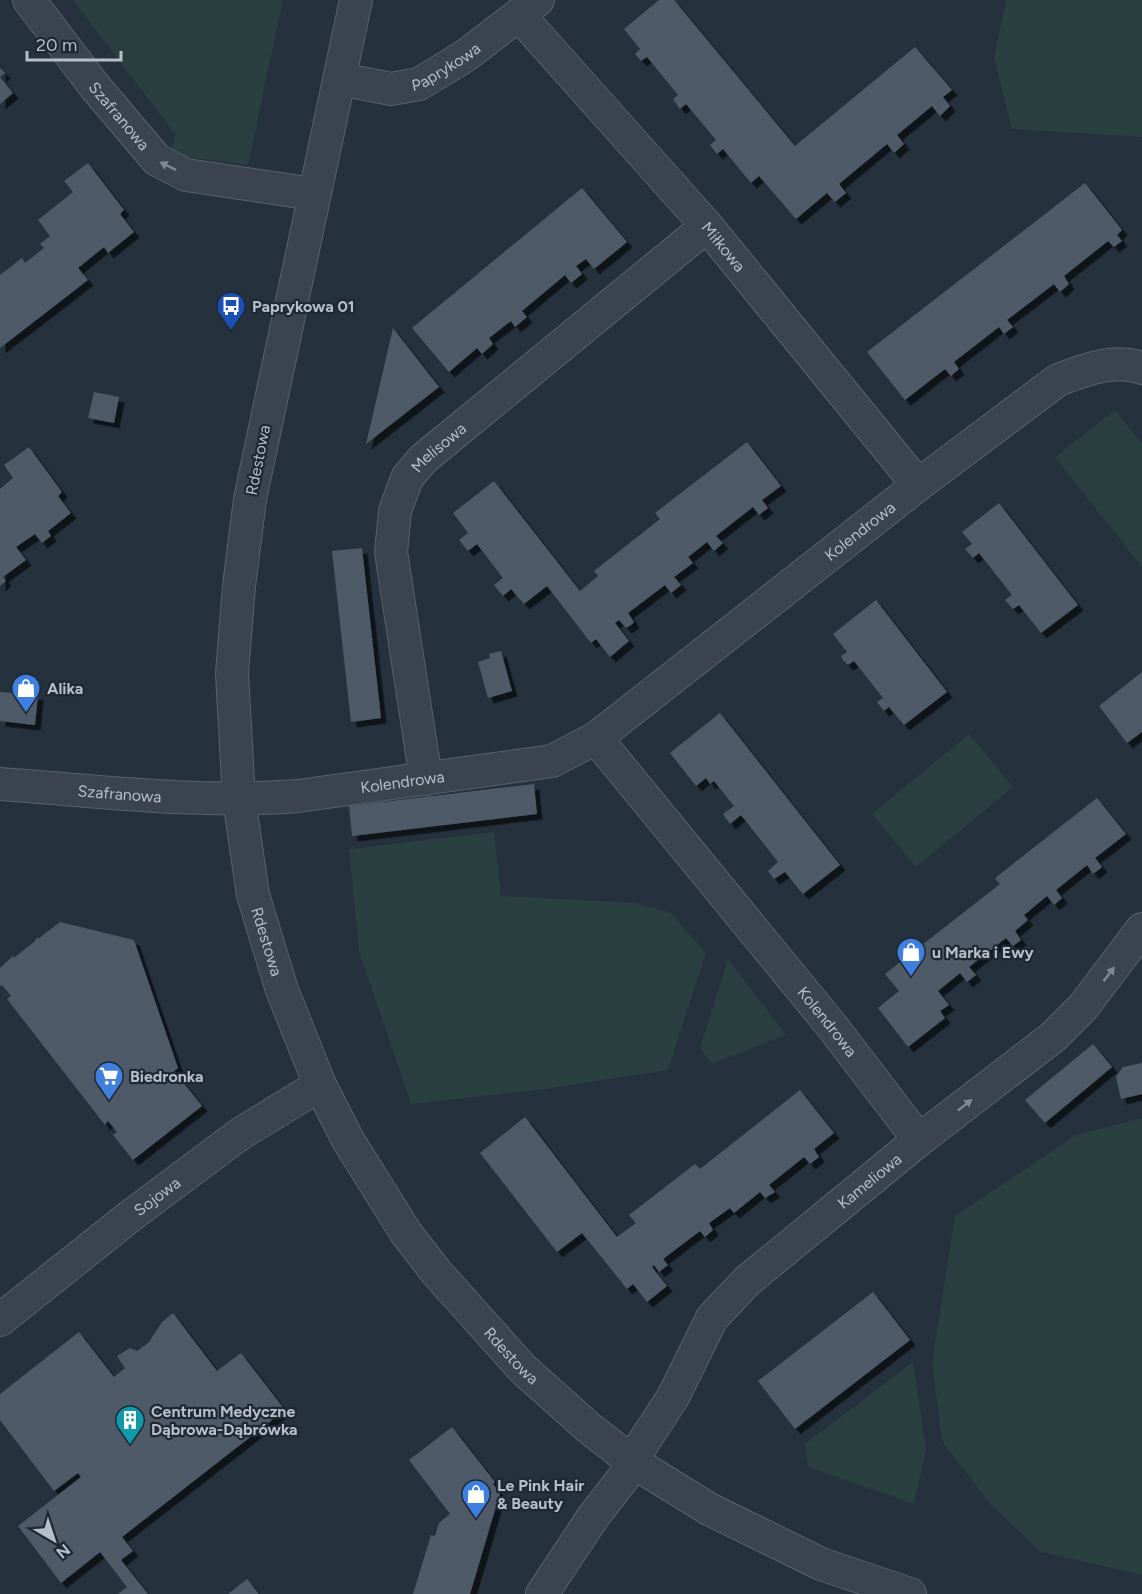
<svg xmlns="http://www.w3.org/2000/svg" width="1142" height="1594" viewBox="0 0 1142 1594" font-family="Figtree,sans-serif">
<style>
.green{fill:#293f40}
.building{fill:#4f5a68;filter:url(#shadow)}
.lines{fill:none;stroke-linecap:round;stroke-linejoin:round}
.minor-casing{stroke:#58616c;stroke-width:34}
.minor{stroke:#3a434e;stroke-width:32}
.oneway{fill:#7e8792}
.labels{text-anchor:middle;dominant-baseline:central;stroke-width:4.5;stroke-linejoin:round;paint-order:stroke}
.street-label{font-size:16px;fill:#b6bec9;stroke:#1f2833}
.poi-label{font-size:16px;font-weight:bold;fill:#b6bec9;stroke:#1f2833;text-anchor:start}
</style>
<defs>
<filter id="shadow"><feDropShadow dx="5.5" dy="5.5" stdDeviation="0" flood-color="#0009"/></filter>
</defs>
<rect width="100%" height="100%" fill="#26313e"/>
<!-- green -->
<g class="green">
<polygon points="73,0 283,0 248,165 169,155 176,135"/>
<polygon points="1006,0 1142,0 1142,137 1012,129 994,58"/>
<polygon points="1115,410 1142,444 1142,567 1055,457"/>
<polygon points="969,734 1013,787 916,867 872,814"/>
<polygon points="494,832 501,896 636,903 671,913 706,953 668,1070 545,1089 411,1104 359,952 349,849"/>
<polygon points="728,959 786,1035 712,1064 700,1048"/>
<polygon points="1142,1118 1142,1575 1041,1552 989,1503 942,1441 932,1363 955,1216 1076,1135"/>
<polygon points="913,1362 926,1449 914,1504 808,1467 805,1444"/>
</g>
<!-- building -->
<g class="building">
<polygon points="659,0 674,0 795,146 915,47 952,90 943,97 950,106 940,116 932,106 897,135 904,144 894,153 887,144 839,184 846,193 835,202 827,193 796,219 759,176 751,183 723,149 717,154 710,145 716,140 686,104 680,109 673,99 678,95 647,57 641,61 635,54 640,49 624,29"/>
<polygon points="0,68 5,73 0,77 13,93 0,104"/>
<polygon points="88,163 124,210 120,214 134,232 108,253 104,247 78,268 88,280 0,348 0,275 22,258 25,263 44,248 40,244 50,236 38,220 73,192 64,181"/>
<polygon points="1085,183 1122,230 1117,235 1122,241 1114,247 1108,241 1064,276 1069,284 1060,292 1054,284 1007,320 1013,327 1004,334 999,327 954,362 959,369 951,376 945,369 905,400 867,352"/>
<polygon points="582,188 627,242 594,269 586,259 576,266 582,274 576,279 571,283 565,275 522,311 527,317 515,327 511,321 489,338 493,344 482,354 477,348 449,372 412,328"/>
<polygon points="393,328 439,387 366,444"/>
<polygon points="94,392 119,397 114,423 88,418"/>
<polygon points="747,442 781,486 762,500 768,508 759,515 753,507 716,536 723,543 714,551 707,542 688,557 693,563 674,577 681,585 671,593 665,585 628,613 634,622 631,625 626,628 619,620 615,623 629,641 610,657 596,639 591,643 547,586 524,604 511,589 503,596 494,585 503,578 477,544 468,551 459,540 468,533 453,513 494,481 580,591 598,576 594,571 660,519 655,513"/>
<polygon points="29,447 62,492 58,496 71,513 48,531 51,536 42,543 35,534 16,547 26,560 3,577 6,581 0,586 0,489 13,478 4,465"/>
<polygon points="999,503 1078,605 1041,633 1019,605 1013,609 1005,600 1012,595 979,553 973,558 965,549 972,544 962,532"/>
<polygon points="362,548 381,718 351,722 332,551"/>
<polygon points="876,600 947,692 904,725 889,707 884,711 880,706 877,702 883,698 854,661 848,665 843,660 841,656 847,652 833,634"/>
<polygon points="501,651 512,691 488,698 478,662 490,658 489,654"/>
<polygon points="1142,672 1142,732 1127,743 1099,706"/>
<polygon points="0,692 38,695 35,725 0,721"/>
<polygon points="720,713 840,865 803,894 785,872 774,879 768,871 778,862 741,815 730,824 723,814 734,806 714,781 710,784 706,778 696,786 670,753"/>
<polygon points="534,784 537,814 352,836 349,806"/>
<polygon points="1097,798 1126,834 1095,858 1102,867 1093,874 1087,865 1056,890 1062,898 1054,905 1047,896 1024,915 1028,920 1015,931 1021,940 1013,946 1006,938 969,967 976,975 967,982 960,973 938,991 949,1005 940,1011 945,1018 908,1047 878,1008 899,991 885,974 1000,884 995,878"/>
<polygon points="60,922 134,940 178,1068 174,1071 202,1106 133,1160 113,1135 117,1132 108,1121 105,1125 7,999 11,996 2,985 0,986 0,968 13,956 14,958 35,941 37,937 38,939"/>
<polygon points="1093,1044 1112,1067 1045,1123 1025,1100"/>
<polygon points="1142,1063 1142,1094 1121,1099 1116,1077 1123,1067"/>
<polygon points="800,1090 834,1133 814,1149 819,1157 810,1164 804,1157 769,1185 775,1192 765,1198 760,1192 734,1213 730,1208 709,1223 713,1230 705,1237 700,1231 663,1259 668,1265 659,1272 654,1265 652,1267 667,1286 647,1302 633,1284 627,1289 582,1233 557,1252 480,1153 525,1117 617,1237 636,1223 629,1215 695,1164 700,1169"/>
<polygon points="873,1292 910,1340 795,1429 758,1381"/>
<polygon points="173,1313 217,1371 241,1353 285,1410 122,1537 133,1551 121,1560 148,1594 118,1594 127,1587 100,1552 61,1583 18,1526 81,1477 78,1473 54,1491 0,1420 0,1394 79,1332 114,1377 125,1368 117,1356 130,1348 137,1351 144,1346 149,1342 162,1322"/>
<polygon points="452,1427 495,1482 493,1484 500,1493 470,1594 413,1594 431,1535 435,1536 439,1523 450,1514 409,1460"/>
<polygon points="247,1579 259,1594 228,1594"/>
</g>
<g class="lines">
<!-- minor casing -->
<g class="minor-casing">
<g id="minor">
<path id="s1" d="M29 0 96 88 157 160 186 175 314 194"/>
<path id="s2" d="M356 0 250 499 239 586 232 673 239 799 253 895 282 990 320 1085 348 1140 406 1233 437 1273 523 1369 589 1428 633 1462 709 1509 821 1564 910 1594"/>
<path id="s3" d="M519 15 707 226 918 485"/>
<path id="s4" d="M340 79 391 89 419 84 465 56 538 0"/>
<path id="s5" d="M596 738 831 1025 919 1140"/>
<path id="s6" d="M426 779 391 552 395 511 407 478 423 459 707 226"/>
<path id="s7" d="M0 784C99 791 198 804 298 796L552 761 596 738 918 485 1058 380C1084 370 1114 358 1142 368"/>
<path id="s8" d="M0 1320 129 1217 240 1134 320 1085"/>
<path id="s9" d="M542 1594 593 1517 624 1477 641 1446 673 1397 712 1318 747 1281 919 1140 1053 1037 1083 1007 1142 929"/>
</g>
</g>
<!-- minor -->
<use href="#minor" class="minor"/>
</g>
<!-- one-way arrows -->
<defs><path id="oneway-solid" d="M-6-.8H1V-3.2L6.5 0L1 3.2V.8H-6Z" transform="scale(1.5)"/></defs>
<g class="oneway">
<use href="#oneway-solid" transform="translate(168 166) rotate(-154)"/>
<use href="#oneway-solid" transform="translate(1109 974) rotate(-53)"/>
<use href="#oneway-solid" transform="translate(965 1105) rotate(-38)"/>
</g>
<!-- icons -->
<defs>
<g id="bus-pin" transform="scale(1.5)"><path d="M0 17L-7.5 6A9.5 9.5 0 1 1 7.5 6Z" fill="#1a4fb4" stroke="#1f2833"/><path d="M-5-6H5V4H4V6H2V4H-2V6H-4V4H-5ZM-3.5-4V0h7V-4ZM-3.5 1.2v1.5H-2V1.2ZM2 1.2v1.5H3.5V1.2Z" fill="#fff"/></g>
<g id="shop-pin" transform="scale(1.5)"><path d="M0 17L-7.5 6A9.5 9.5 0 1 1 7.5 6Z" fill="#3f7fe0" stroke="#1f2833"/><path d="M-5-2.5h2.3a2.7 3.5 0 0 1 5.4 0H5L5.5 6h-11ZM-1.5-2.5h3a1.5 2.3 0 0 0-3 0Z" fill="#fff"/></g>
<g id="supermarket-pin" transform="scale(1.5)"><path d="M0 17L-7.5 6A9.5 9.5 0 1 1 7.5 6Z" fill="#3f7fe0" stroke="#1f2833"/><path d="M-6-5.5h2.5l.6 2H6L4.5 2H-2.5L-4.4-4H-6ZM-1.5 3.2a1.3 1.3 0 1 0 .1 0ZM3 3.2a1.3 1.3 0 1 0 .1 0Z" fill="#fff"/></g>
<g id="building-pin" transform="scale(1.5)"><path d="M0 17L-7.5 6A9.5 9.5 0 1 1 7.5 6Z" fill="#0f9aa8" stroke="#1f2833"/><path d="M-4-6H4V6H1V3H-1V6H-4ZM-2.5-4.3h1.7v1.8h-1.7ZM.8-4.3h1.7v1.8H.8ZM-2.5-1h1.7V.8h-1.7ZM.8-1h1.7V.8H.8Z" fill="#fff"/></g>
</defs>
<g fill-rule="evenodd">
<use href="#bus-pin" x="231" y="306"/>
<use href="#shop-pin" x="26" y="688"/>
<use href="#shop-pin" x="911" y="952"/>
<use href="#supermarket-pin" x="109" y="1076"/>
<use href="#building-pin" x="130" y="1420"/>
<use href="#shop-pin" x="476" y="1494"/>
</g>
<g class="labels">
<!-- street labels -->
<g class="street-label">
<text stroke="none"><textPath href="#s4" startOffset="112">Paprykowa</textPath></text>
<text stroke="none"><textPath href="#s1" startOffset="147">Szafranowa</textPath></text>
<text stroke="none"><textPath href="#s3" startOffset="309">Miłkowa</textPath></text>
<text stroke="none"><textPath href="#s6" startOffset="350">Melisowa</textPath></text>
<text transform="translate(258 460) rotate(-79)">Rdestowa</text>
<text stroke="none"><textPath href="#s7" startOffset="940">Kolendrowa</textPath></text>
<text stroke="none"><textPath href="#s7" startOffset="404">Kolendrowa</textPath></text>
<text stroke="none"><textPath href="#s7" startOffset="120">Szafranowa</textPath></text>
<text stroke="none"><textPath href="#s2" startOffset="957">Rdestowa</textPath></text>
<text stroke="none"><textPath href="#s5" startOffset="366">Kolendrowa</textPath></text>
<text stroke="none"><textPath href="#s9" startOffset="534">Kameliowa</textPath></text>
<text stroke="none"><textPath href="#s8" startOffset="200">Sojowa</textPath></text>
<text stroke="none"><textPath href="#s2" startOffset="1443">Rdestowa</textPath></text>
</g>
<!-- poi labels -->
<g class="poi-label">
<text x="252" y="306">Paprykowa 01</text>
<text x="47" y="688">Alika</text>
<text x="932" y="952">u Marka i Ewy</text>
<text x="130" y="1076">Biedronka</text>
<text x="151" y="1411">Centrum Medyczne<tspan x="151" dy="18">Dąbrowa-Dąbrówka</tspan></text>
<text x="497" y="1485">Le Pink Hair<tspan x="497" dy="18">&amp; Beauty</tspan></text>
</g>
</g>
<!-- north arrow -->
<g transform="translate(54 1540) rotate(141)" stroke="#1f2833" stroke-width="4.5" paint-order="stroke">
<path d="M0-4.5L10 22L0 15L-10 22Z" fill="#b6bec9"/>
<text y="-9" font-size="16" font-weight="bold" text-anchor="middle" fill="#b6bec9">N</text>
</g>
<!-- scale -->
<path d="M27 51v9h94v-9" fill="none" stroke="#b6bec9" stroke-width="3"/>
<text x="36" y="51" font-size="18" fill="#b6bec9" stroke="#1f2833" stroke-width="4.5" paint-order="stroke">20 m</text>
</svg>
